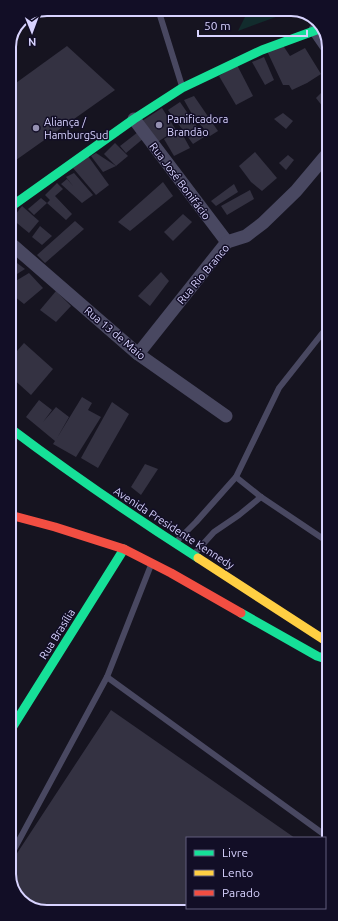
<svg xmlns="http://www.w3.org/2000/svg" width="338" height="921" viewBox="0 0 338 921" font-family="Ubuntu,sans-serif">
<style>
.green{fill:#122c2d}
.building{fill:#343242}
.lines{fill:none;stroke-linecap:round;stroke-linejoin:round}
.lane{stroke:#494861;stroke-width:6}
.street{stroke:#494861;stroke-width:13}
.fast{stroke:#16e098;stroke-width:9}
.slow{stroke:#ffcf43;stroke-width:9}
.jam{stroke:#f24e42;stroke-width:9}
.poi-dot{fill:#9490b1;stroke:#120e26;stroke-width:1.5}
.labels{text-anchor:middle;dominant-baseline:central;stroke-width:3;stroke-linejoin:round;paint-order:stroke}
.poi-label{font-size:11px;fill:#d8d3ff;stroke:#120e26;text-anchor:start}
.street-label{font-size:11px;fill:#d8d3ff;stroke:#120e26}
.rim{fill:none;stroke:#d8d3ff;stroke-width:2}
</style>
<rect width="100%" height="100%" fill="#161420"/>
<!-- green -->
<polygon class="green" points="249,9 294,9 295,10 238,31"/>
<!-- building -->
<g class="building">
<polygon points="282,44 290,56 305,48 321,74 307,83 292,90 289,85 283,85 267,51"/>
<polygon points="67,46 115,90 9,165 9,88"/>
<polygon points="264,57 274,80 265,85 252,62"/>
<polygon points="237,65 253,96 236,105 219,76"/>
<polygon points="328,86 328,108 326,111 316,98"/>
<polygon points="194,96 218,131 210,136 193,116 184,100"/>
<polygon points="180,102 204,137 193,144 168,110"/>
<polygon points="162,108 176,130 156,143 142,121"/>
<polygon points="283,113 293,121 286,129 274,119"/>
<polygon points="180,130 190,148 174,156 164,139"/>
<polygon points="138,132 144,138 126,153 120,146"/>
<polygon points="115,143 128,156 116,166 104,154"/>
<polygon points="255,152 277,178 262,191 251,182 239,166"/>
<polygon points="96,153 116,166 103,172 91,156"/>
<polygon points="288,155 294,160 286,170 279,163"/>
<polygon points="88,156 109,185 96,195 73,168"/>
<polygon points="74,173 93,195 82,203 61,184 67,179 73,186 66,177"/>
<polygon points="163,182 173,196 130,231 118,222"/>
<polygon points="57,183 63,189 55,196 72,214 66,220 47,203 50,200 45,195"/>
<polygon points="234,184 238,192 216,206 211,201"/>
<polygon points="250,190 254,199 227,215 221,206"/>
<polygon points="41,198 47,203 34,215 28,209"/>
<polygon points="22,206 39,221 29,233 12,219"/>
<polygon points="183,214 192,222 173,241 164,232"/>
<polygon points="75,221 84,229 45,263 37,255"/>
<polygon points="40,226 52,236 42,245 32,237"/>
<polygon points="9,257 25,269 9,279"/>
<polygon points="161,272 169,281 150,306 138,296"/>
<polygon points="29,273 43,288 24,304 9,292 9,285"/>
<polygon points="56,291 71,306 56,322 40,310"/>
<polygon points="24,343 53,369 31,395 10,376 10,359"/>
<polygon points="82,397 92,403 88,410 101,417 76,457 53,444 55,441 26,417 39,400 52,410 43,422 56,407 69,417 57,438"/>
<polygon points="112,402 129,414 98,468 81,458"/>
<polygon points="145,464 158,469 141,495 131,487"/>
<polygon points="111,710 295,838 187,838 187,908 253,908 251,911 44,912 16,894 10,884 10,864"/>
<polygon points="329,872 329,875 325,885 325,876"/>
</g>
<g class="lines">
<!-- lane -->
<g class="lane">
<polyline points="158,9 182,86"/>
<polyline points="236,477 261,497 328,542"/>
<polyline points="176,542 196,522 236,477 279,388 328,326"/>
<polyline points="194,554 214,532 239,515 261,497"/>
<polyline points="107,677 329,838"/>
<polyline points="325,845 329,839"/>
<polyline points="10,857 107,677 151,565"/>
<polyline points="282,911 284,908"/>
</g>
<!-- street -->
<g class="street">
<polyline points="315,30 328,49"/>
<polyline points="134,119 227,242"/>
<polyline points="9,242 138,354 226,416"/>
<polyline points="138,354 227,242 246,236 263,223 296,191 328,153"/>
</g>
<!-- fast -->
<g class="fast">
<polyline points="9,208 134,119 182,88 262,50 322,28"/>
<path d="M10 428C71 474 134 517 198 558"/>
<polyline points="241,613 317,656 329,660"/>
<polyline points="10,731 124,549"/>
</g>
<!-- slow -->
<polyline class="slow" points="198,558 329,643"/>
<!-- jam -->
<polyline class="jam" points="10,515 55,527 124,549 171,573 241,613"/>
</g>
<!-- markers -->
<g class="poi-dot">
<circle cx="159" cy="125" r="4"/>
<circle cx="36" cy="128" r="4"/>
</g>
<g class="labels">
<!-- poi labels -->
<g class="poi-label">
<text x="167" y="119">Panificadora<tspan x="167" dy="13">Brandão</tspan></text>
<text x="44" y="122">Aliança /<tspan x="44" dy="13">HamburgSud</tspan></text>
</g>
<!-- street labels -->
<g class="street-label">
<text transform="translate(180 181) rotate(53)">Rua José Bonifácio</text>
<text transform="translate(203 274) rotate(-50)">Rua Rio Branco</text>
<text transform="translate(115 333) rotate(40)">Rua 13 de Maio</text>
<text transform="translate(174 528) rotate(33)">Avenida Presidente Kennedy</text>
<text transform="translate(57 634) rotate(-58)">Rua Brasília</text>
</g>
</g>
<!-- crop -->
<path d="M0 0H338V921H0ZM47 16H291A31 31 0 0 1 322 47V874A31 31 0 0 1 291 905H47A31 31 0 0 1 16 874V47A31 31 0 0 1 47 16Z" fill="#120e26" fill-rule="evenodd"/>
<path class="rim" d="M47 16H291A31 31 0 0 1 322 47V874A31 31 0 0 1 291 905H47A31 31 0 0 1 16 874V47A31 31 0 0 1 47 16Z"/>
<!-- legend -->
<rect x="186" y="837" width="140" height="72" fill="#120e26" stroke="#615d7d"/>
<rect x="194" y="850" width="20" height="6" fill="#16e098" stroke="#615d7d"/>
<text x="222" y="857" font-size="12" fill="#d8d3ff">Livre</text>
<rect x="194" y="870" width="20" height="6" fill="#ffcf43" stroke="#615d7d"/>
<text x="222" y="877" font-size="12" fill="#d8d3ff">Lento</text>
<rect x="194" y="890" width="20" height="6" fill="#f24e42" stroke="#615d7d"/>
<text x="222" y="897" font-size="12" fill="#d8d3ff">Parado</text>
<!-- north arrow -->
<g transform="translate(32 32) rotate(179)" stroke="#120e26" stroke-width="3" paint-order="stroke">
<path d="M0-3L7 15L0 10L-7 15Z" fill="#d8d3ff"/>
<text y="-6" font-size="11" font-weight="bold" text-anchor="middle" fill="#d8d3ff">N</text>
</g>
<!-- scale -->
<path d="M198 30v6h109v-6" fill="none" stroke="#d8d3ff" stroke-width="2"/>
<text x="204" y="30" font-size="12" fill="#d8d3ff" stroke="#120e26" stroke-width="3" paint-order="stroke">50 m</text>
</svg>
